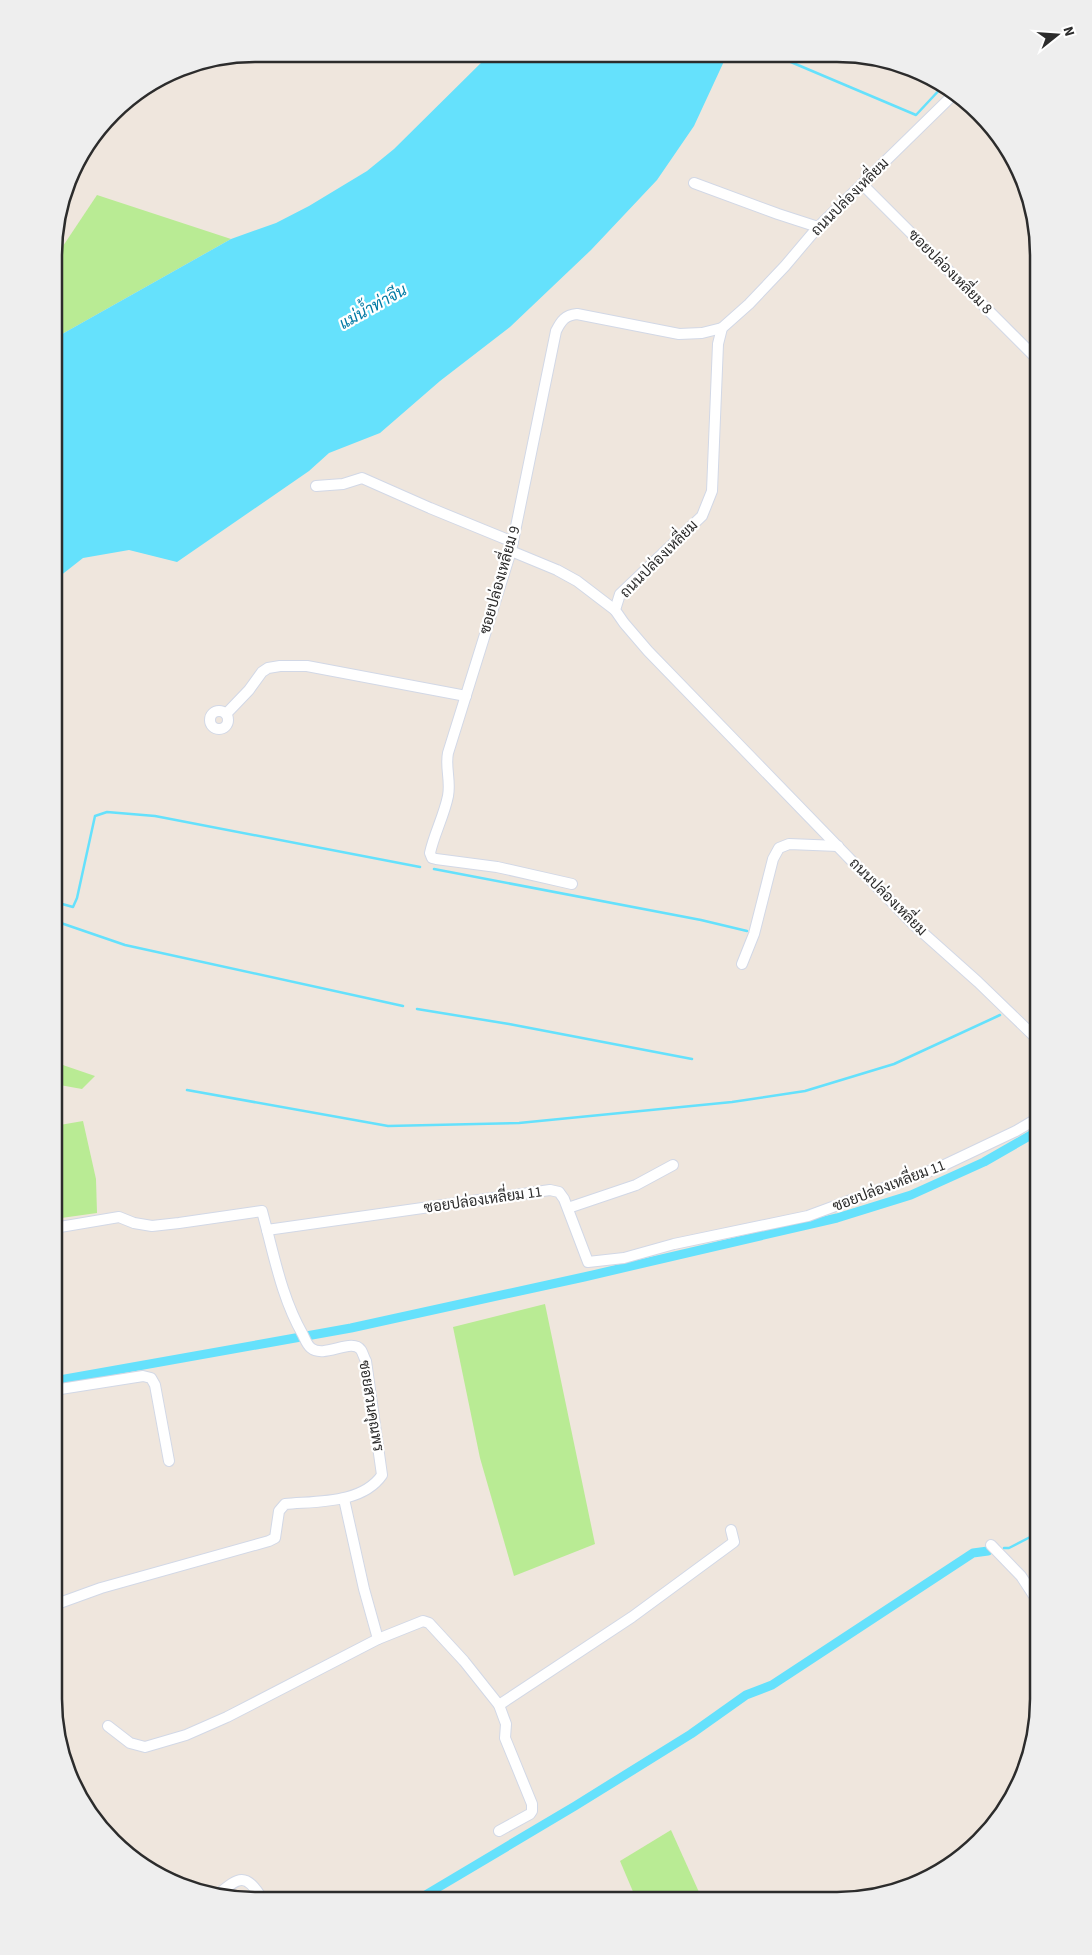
<svg xmlns="http://www.w3.org/2000/svg" width="1092" height="1955" viewBox="0 0 1092 1955" font-family="'Source Sans 3',Sarabun,sans-serif">
<style>
.green{fill:#b9eb94}
.water{fill:#65e1fc}
.lines{fill:none;stroke-linecap:round;stroke-linejoin:round}
.stream{stroke:#65e1fc;stroke-width:2.5}
.canal{stroke:#65e1fc;stroke-width:9}
.minor-casing{stroke:#d2d8e6;stroke-width:12}
.minor{stroke:#fff;stroke-width:10}
.labels{text-anchor:middle;dominant-baseline:central;stroke-width:4.5;stroke-linejoin:round;paint-order:stroke}
.street-label{font-size:15px;fill:#2c2c2c;stroke:#fff}
.water-label{font-size:16px;font-style:italic;fill:#017aa4;stroke:#fff}
.rim{fill:none;stroke:#2c2c2c;stroke-width:2.5}
</style>
<rect width="100%" height="100%" fill="#efe6dd"/>
<!-- green -->
<g class="green">
<polygon points="97,195 231,239 55,338 55,258"/>
<polygon points="54,1062 95,1076 82,1089 54,1084"/>
<polygon points="83,1121 96,1179 97,1213 54,1219 54,1126"/>
<polygon points="545,1304 595,1544 514,1576 480,1458 453,1327"/>
<polygon points="671,1830 703,1901 637,1901 620,1861"/>
</g>
<!-- water -->
<polygon class="water" points="489,55 726,57 694,126 657,180 591,250 510,327 440,381 380,433 329,453 309,471 177,562 129,550 83,558 55,580 55,338 231,239 276,223 309,206 367,171 394,149"/>
<g class="lines">
<!-- stream -->
<g class="stream">
<polyline points="779,57 916,115 943,86"/>
<polyline points="159,87 161,80"/>
<polyline points="434,869 701,920 747,931"/>
<polyline points="55,902 73,907 77,898 95,816 107,812 155,816 420,867"/>
<polyline points="55,921 125,945 403,1006"/>
<polyline points="417,1009 509,1024 692,1059"/>
<polyline points="187,1090 388,1126 519,1123 732,1102 805,1091 894,1064 1000,1015"/>
<polyline points="1004,1548 1009,1548 1038,1533"/>
</g>
<!-- canal -->
<g class="canal">
<polyline points="54,1381 351,1328 584,1277 837,1218 911,1195 984,1162 1038,1131"/>
<polyline points="417,1900 575,1806 691,1734 746,1695 772,1685 973,1553 988,1551"/>
</g>
<!-- minor casing -->
<g class="minor-casing">
<g id="minor">
<polyline points="954,94 818,227 785,266 749,304 722,328 718,344 712,491 702,516 620,594 615,610 624,623 648,651 913,924 978,982 1038,1040"/>
<polyline points="694,183 778,214 818,227"/>
<polyline points="862,184 1038,360"/>
<polyline points="316,486 343,484 362,478 430,508 513,542"/>
<polyline points="511,551 557,570 577,581 615,610"/>
<circle cx="219" cy="720" r="9"/>
<polyline points="226,714 249,690 262,672 268,668 280,666 307,666 466,696"/>
<path d="M572 884 497 867 436 859 432 858 430 853C434 834 444 816 448 796 451 781 445 767 448 753L511 551 556 331C561 321 565 315 577 314L679 334 702 333 722 328"/>
<polyline points="742,964 754,934 773,859 779,848 789,844 838,846"/>
<polyline points="568,1208 636,1185 673,1165"/>
<polyline points="54,1228 119,1217 134,1223 152,1226 179,1223 262,1211 267,1230 550,1190 559,1192 564,1199 588,1262 624,1258 674,1244 808,1216 938,1168 1016,1131 1038,1118"/>
<polyline points="54,1390 143,1376 151,1378 155,1385 169,1461"/>
<polyline points="344,1499 364,1589 378,1639"/>
<polyline points="991,1545 1021,1576 1038,1602"/>
<path d="M54 1605 101 1588 269 1541 275 1538 279 1511 285 1504C317 1501 362 1504 382 1475L366 1361C364 1358 363 1353 361 1350 352 1337 324 1359 311 1348 307 1345 305 1339 303 1335 284 1302 276 1265 267 1230"/>
<polyline points="499,1705 632,1617 734,1542 731,1530"/>
<polyline points="108,1726 130,1743 145,1747 186,1735 227,1717 378,1639 423,1621 429,1623 464,1661 499,1705 506,1724 505,1738 532,1804 532,1811 530,1814 499,1831"/>
<path d="M216 1896C239 1877 245 1871 263 1900"/>
</g>
</g>
<!-- minor -->
<use href="#minor" class="minor"/>
</g>
<g class="labels">
<!-- street labels -->
<g class="street-label">
<text transform="translate(850 197) rotate(-45)">ถนนปล่องเหลี่ยม</text>
<text transform="translate(950 272) rotate(45)">ซอยปล่องเหลี่ยม 8</text>
<text transform="translate(659 559) rotate(-45)">ถนนปล่องเหลี่ยม</text>
<text transform="translate(500 580) rotate(-74)">ซอยปล่องเหลี่ยม 9</text>
<text transform="translate(888 897) rotate(45)">ถนนปล่องเหลี่ยม</text>
<text transform="translate(889 1186) rotate(-21)">ซอยปล่องเหลี่ยม 11</text>
<text transform="translate(483 1200) rotate(-8)">ซอยปล่องเหลี่ยม 11</text>
<text transform="translate(371 1406) rotate(81)">ซอยสวนคุณพร</text>
</g>
<!-- water labels -->
<g class="water-label">
<text transform="translate(373 307) rotate(-29)">แม่น้ำท่าจีน</text>
</g>
</g>
<!-- crop -->
<path d="M0 0H1092V1955H0ZM255 62H837A193 193 0 0 1 1030 255V1699A193 193 0 0 1 837 1892H255A193 193 0 0 1 62 1699V255A193 193 0 0 1 255 62Z" fill="#eee" fill-rule="evenodd"/>
<path class="rim" d="M255 62H837A193 193 0 0 1 1030 255V1699A193 193 0 0 1 837 1892H255A193 193 0 0 1 62 1699V255A193 193 0 0 1 255 62Z"/>
<!-- north arrow -->
<g transform="translate(1057 35) rotate(73)" stroke="#ffffff" stroke-width="4" paint-order="stroke">
<path d="M0-4L9 19L0 12L-9 19Z" fill="#2c2c2c"/>
<text y="-8" font-size="14" font-weight="bold" text-anchor="middle" fill="#2c2c2c">N</text>
</g>
</svg>
